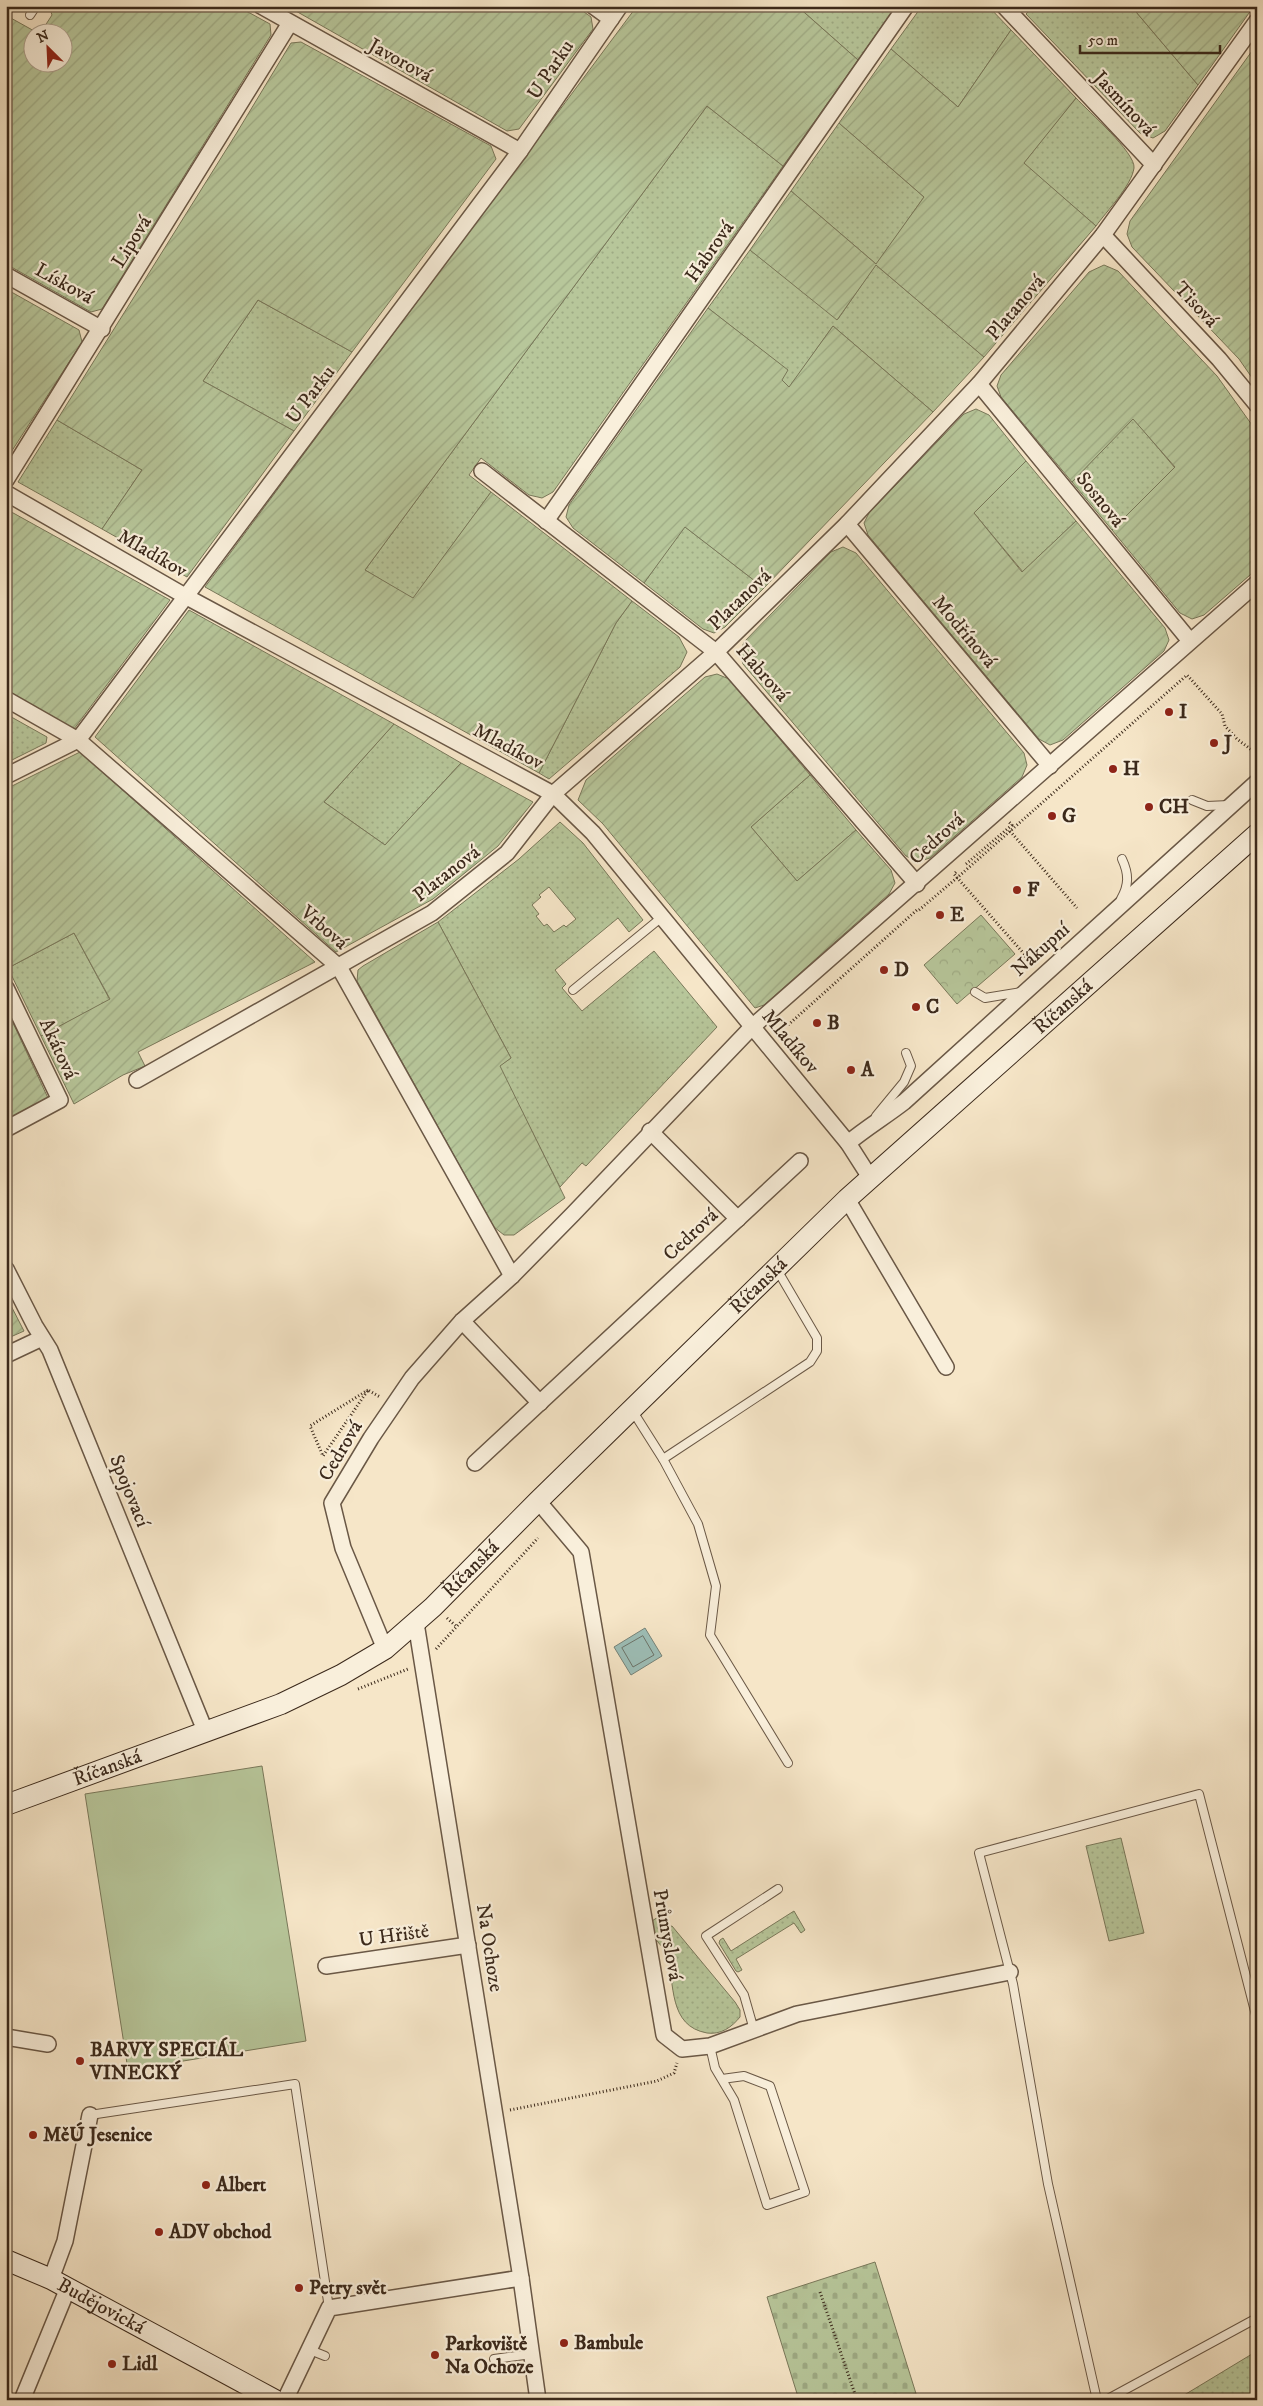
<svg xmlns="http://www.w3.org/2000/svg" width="1263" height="2406" viewBox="0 0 1263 2406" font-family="'IM FELL DW Pica',serif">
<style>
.grass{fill:url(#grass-dots);stroke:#79785a;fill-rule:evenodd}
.cemetery{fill:url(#cemetery-stones);stroke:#79785a}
.park{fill:url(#park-crowns);stroke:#79785a}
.garden{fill:url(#garden-furrows);stroke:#79785a}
.pitch{fill:#b7c69a;stroke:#79785a}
.water{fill:#9dbfb8;stroke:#768379}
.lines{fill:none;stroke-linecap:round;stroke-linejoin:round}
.shore{stroke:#6c746a;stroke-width:1}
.service-casing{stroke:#6a5846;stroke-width:10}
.minor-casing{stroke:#6a5846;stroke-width:18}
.secondary-casing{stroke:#3b291b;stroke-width:22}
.path{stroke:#3b291b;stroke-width:3;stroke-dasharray:1 2.5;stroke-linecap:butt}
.service{stroke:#f9efdb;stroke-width:8}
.minor{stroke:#f9efdb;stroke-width:15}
.secondary{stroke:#f9efdb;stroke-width:20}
.poi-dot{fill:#8f2418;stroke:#f9efdb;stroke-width:2}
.labels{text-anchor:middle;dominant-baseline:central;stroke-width:4.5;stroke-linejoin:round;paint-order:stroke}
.street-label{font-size:20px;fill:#3b291b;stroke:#f9efdb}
.poi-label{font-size:20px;font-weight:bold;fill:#3b291b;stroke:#f9efdb;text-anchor:start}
</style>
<defs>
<pattern id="grass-dots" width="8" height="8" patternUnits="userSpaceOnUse" patternTransform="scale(1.25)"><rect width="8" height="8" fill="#b7c69a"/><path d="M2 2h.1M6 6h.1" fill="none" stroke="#9eaa84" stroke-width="1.8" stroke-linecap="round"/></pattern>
<pattern id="cemetery-stones" width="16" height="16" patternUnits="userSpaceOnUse" patternTransform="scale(1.25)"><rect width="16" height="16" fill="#b7c69a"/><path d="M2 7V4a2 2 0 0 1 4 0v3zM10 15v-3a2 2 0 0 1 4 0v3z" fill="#9eaa84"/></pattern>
<pattern id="park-crowns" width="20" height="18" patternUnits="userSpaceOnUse" patternTransform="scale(1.25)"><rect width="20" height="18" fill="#b7c69a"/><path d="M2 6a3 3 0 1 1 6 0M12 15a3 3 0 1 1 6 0" fill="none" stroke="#9eaa84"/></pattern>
<pattern id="garden-furrows" width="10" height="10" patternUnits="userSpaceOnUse" patternTransform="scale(1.25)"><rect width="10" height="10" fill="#b7c69a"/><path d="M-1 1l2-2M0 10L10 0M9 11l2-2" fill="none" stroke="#9eaa84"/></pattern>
</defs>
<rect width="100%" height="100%" fill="#f6e6c8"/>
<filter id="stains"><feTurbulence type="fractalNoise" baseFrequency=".004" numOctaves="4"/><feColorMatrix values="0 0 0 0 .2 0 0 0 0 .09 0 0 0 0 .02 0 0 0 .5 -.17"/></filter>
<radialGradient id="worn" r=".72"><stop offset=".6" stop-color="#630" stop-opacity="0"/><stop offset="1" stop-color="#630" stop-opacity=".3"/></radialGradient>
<!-- grass -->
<g class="grass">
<polygon points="797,6 896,6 858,60"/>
<polygon points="922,6 988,6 1011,30 958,107 891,49"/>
<polygon points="1034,6 1131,6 1198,85 1165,131 1153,138 1140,133 1026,14"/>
<path d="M1076 98C1088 111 1136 153 1134 168 1132 185 1106 212 1096 226L1023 163Z"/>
<polygon points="707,106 783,166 553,492 542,498 529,495 481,458 469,475 491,492 413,599 365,570"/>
<polygon points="839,123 924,197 876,265 984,357 933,412 833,326 789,388 781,380 787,370 708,308 750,250 838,319 876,264 791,191"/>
<polygon points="258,300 352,352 294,431 203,381"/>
<polygon points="1133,418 1175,468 1112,530 1072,482"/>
<polygon points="57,420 142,470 102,529 18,482"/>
<polygon points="1026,461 1076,521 1023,572 974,513"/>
<polygon points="684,526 764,588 725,627 714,633 703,629 644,583"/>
<polygon points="632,601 679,637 687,652 680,667 549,779 539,773 616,623"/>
<polygon points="6,714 47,737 46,743 6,763"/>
<polygon points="394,724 461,763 385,845 324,802"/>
<polygon points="810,775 856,830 797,881 751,827"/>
<path d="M560 822 583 843 643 920 629 932 618 918 555 970 566 984 562 988 582 1011 654 951 717 1027 586 1166 582 1163 560 1187 499 1066 511 1058 438 922 519 859ZM549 887 576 919 566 927 564 925 554 932 547 924 544 926 536 916 539 914 532 905 541 897 539 895Z"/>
<polygon points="74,933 110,1000 41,1036 8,968"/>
<polygon points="1121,1838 1144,1933 1109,1941 1086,1846"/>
<polygon points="794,1911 805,1930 801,1933 794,1923 736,1959 742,1970 738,1972 736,1971 719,1943 720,1940 723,1938 731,1951"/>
<path d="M658 1917 664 1928 672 1926 735 2002 740 2010V2017C732 2027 721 2035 707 2033 668 2026 675 1984 667 1954 665 1948 659 1945 656 1939 653 1935 653 1926 652 1921Z"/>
<polygon points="1257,2351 1257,2400 1176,2400"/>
</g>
<!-- cemetery -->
<polygon class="cemetery" points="875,2262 918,2400 799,2400 767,2297"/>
<!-- park -->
<polygon class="park" points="981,915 1015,954 957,1004 924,965"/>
<!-- garden -->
<g class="garden">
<polygon points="6,6 15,6 9,17 36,32 32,32 32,62 62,62 62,32 41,32 52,15 49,6 237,6 270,24 271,35 102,309 91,312 6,264"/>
<polygon points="287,6 576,6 591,17 593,29 519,129 507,131"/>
<polygon points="637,6 797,6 858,60 783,166 707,106 365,570 413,598 491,492 632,601 616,623 539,773 205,587"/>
<polygon points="1131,6 1254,6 1198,85"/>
<polygon points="1011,30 1076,98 1024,163 1096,226 984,357 876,265 837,320 750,250 791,191 876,264 924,197 839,123 891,49 958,107"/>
<polygon points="301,42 491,146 496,159 352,352 258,300 203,381 294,431 187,577 102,529 142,470 57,420 236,134 291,43"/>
<polygon points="1257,44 1257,385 1239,359 1132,247 1127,234 1130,221"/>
<polygon points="1104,265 1118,271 1217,376 1257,432 1257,569 1204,615 1192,619 1180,613 1112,530 1175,467 1133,419 1072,482 1001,397 997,386 1001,375 1089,272"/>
<polygon points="6,289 79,330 82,342 6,460"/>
<polygon points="708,308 788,370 782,380 789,387 833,326 933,412 764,588 685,527 644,583 573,528 566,517 569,505"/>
<polygon points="976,409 989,415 1026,461 974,513 1022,572 1076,521 1165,628 1169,640 1164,651 1063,740 1050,745 1039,739 868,535 864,523 869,513 964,414"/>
<polygon points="6,509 170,600 74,729 6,690"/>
<polygon points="843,547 856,553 1024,753 1027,765 1022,777 930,858 917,862 906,856 743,664 740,653 744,642 831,552"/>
<polygon points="189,610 394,724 324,802 385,845 461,763 533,802 498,846 433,899 336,952 95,737"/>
<polygon points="717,674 729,679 810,775 751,827 797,881 856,830 891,870 895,883 889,894 764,1005 755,1008 603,824 578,800 586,780 705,677"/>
<polygon points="80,752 315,962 138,1052 145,1066 123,1075 74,1104 41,1036 110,999 74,933 8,968 6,965 6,789"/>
<polygon points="438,922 511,1058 500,1066 565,1198 514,1235 504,1235 494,1227 357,981 358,970 363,966"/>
<polygon points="6,1008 48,1098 6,1120"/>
<polygon points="6,1296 24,1331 6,1339"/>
</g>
<!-- pitch -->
<polygon class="pitch" points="262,1766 306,2041 128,2070 85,1794"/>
<!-- water -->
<polygon class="water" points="645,1628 662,1656 631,1675 614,1647"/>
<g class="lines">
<!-- shore -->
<polygon class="shore" points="643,1636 654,1655 633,1667 622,1648"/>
<!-- service casing -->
<g class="service-casing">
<g id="service">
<polyline points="30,15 36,6"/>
<polyline points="1192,800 1207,806 1229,805"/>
<path d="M1121 899C1129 885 1129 874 1122 859"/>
<polyline points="573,990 662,917"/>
<polyline points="975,992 985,998 1021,992"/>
<polyline points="876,1116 904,1082 911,1066 906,1053"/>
<polyline points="632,1410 663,1459 698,1524 716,1586 710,1635 788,1763"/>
<polyline points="663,1459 810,1362 817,1351 817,1338 776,1268"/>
<polyline points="754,2030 744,1995 706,1936 778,1889"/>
<polyline points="710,2046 715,2068 734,2100 767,2205 805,2192 770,2086 744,2076 722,2079"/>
<polyline points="90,2115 295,2084 329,2308"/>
<polyline points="310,2350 325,2356"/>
<polyline points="494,2359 532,2354"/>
<polyline points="1097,2400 1048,2184 1013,1984 979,1853 1199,1794 1257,2019"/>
<polyline points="1106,2400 1257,2318"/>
</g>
</g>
<!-- minor casing -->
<g class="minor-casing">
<g id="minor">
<polyline points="261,6 520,151"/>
<polyline points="593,6 611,19"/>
<polyline points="1004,6 1154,165"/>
<polyline points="1103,235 1219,359 1257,405"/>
<polyline points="6,275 102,329"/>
<polyline points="979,384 1190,641"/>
<polyline points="482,471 716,652 917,884"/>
<polyline points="6,480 290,23"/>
<polyline points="6,493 185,596 553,794 593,833 848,1143 871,1179"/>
<polyline points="546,521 906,6"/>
<polyline points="847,524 1050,766"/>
<polyline points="6,699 78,740 339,967 512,1276"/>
<polyline points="6,776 78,740 520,151 620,6"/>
<polyline points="6,988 60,1100 6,1129"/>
<polyline points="137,1080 432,913 507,853 553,794 716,652 847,524 979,384 1103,235 1257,21"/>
<polyline points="650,1131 738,1219"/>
<path d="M848 1143C866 1128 886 1116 904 1102L1257 782"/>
<polyline points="847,1199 946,1367"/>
<polyline points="6,1269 35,1326 50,1350 206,1733"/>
<polyline points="462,1321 540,1403"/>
<polyline points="6,1355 42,1338"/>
<polyline points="475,1463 800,1161"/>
<polyline points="538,1501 581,1552 664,2035 682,2049 710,2046 797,2014 1010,1972"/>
<polyline points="416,1623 521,2278 538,2400"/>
<polyline points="385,1649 343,1548 332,1503 371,1438 412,1378 462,1321 512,1276 573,1214 752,1027 1257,583"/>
<polyline points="326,1966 468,1945"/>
<polyline points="6,2037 48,2044"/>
<polyline points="51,2279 65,2241 90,2115"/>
<polyline points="22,2400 68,2288"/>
<polyline points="285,2400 329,2308 521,2278"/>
</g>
</g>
<!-- secondary casing -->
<g class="secondary-casing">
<g id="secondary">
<path id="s1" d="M6 1805 281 1704 341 1675 385 1649 433 1607 538 1501 847 1199 1257 834"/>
<path id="s2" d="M6 2260 51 2279 275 2400"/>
</g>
</g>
<!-- path -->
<g class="path">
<polyline points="1010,831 1077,908"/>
<polyline points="966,864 1012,825 1009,822"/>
<polyline points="956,872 954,874 1025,955 1026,969"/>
<polyline points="919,910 958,877 1187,675 1222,714 1225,726 1237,739 1253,751"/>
<polyline points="788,1025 918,909"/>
<polyline points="368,1390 310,1426 323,1456 368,1390 380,1397"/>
<polyline points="447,1618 457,1627"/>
<polyline points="436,1649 538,1538"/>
<polyline points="358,1689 408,1669"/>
<polyline points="510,2110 657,2081 674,2073 677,2063"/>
<polyline points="820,2292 857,2400"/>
</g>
<!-- service -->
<use href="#service" class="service"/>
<!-- minor -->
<use href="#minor" class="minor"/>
<!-- secondary -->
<use href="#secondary" class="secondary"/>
</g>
<!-- markers -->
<g class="poi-dot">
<circle cx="1169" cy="712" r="5"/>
<circle cx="1214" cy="743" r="5"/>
<circle cx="1113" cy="769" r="5"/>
<circle cx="1149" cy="807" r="5"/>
<circle cx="1052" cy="816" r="5"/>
<circle cx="1017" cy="890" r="5"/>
<circle cx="940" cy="915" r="5"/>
<circle cx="884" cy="970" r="5"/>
<circle cx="916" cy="1007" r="5"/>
<circle cx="817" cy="1023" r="5"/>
<circle cx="851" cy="1070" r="5"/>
<circle cx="80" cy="2061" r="5"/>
<circle cx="33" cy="2135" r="5"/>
<circle cx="206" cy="2185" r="5"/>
<circle cx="159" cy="2232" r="5"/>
<circle cx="299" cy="2288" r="5"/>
<circle cx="564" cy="2343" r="5"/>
<circle cx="435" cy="2355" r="5"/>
<circle cx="112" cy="2364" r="5"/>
</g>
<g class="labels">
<!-- street labels -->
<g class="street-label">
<text transform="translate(400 61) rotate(29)">Javorová</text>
<text transform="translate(551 70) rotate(-56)">U Parku</text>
<text transform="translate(1124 104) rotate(47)">Jasmínová</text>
<text transform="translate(132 242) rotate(-58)">Lipová</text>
<text transform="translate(710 252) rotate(-55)">Habrová</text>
<text transform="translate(64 284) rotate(29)">Lísková</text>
<text transform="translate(1196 305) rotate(47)">Tisová</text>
<text transform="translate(1016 308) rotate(-50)">Platanová</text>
<text transform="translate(311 395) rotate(-53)">U Parku</text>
<text transform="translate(1100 500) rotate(51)">Sosnová</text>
<text transform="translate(152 554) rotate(30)">Mladíkov</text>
<text transform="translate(740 600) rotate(-44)">Platanová</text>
<text transform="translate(964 632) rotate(50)">Modřínová</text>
<text transform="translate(762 673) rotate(49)">Habrová</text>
<text transform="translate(508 747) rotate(28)">Mladíkov</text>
<text transform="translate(937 839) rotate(-42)">Cedrová</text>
<text transform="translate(447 874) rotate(-38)">Platanová</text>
<text transform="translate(324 928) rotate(41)">Vrbová</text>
<text transform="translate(1041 950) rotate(-42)">Nákupní</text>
<text stroke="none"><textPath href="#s1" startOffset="1345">Říčanská</textPath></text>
<text transform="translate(790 1042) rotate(50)">Mladíkov</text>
<text transform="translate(58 1049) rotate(65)">Akátová</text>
<text transform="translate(691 1235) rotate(-43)">Cedrová</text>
<text stroke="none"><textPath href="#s1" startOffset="932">Říčanská</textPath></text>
<text transform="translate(341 1451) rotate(-59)">Cedrová</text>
<text transform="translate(129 1491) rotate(68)">Spojovací</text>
<text stroke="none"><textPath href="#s1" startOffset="528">Říčanská</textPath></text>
<text stroke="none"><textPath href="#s1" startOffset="108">Říčanská</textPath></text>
<text transform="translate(667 1935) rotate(80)">Průmyslová</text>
<text transform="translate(394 1936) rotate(-8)">U Hřiště</text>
<text transform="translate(489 1948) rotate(81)">Na Ochoze</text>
<text stroke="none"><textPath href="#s2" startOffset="106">Budějovická</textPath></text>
</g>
<!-- poi labels -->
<g class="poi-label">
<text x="1179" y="712">I</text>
<text x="1224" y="743">J</text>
<text x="1123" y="769">H</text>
<text x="1159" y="807">CH</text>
<text x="1062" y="816">G</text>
<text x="1027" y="890">F</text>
<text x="950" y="915">E</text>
<text x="894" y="970">D</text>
<text x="926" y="1007">C</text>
<text x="827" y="1023">B</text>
<text x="861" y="1070">A</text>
<text x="90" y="2050">BARVY SPECIÁL<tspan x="90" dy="23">VINECKÝ</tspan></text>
<text x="43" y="2135">MěÚ Jesenice</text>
<text x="216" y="2185">Albert</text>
<text x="169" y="2232">ADV obchod</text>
<text x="309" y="2288">Petry svět</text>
<text x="574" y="2343">Bambule</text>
<text x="445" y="2344">Parkoviště<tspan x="445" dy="23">Na Ochoze</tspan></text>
<text x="122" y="2364">Lidl</text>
</g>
</g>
<!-- margin -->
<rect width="1263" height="2406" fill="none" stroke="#f6e6c8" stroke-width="25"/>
<rect x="8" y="8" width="1248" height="2391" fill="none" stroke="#3b291b" stroke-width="2.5"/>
<rect x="12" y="12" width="1238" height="2381" fill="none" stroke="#3b291b"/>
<!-- north arrow -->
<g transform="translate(48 48) rotate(336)"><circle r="24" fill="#f9efdb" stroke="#ada08e"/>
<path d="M0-4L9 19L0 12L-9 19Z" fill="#8f2418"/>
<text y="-8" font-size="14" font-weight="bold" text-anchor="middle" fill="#3b291b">N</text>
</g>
<!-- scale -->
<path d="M1080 45v8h140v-8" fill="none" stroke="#3b291b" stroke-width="2.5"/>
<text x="1088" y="45" font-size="15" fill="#3b291b" stroke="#f9efdb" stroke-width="4" paint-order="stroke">50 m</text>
<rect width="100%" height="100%" filter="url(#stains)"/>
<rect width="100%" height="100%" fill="url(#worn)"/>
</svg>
